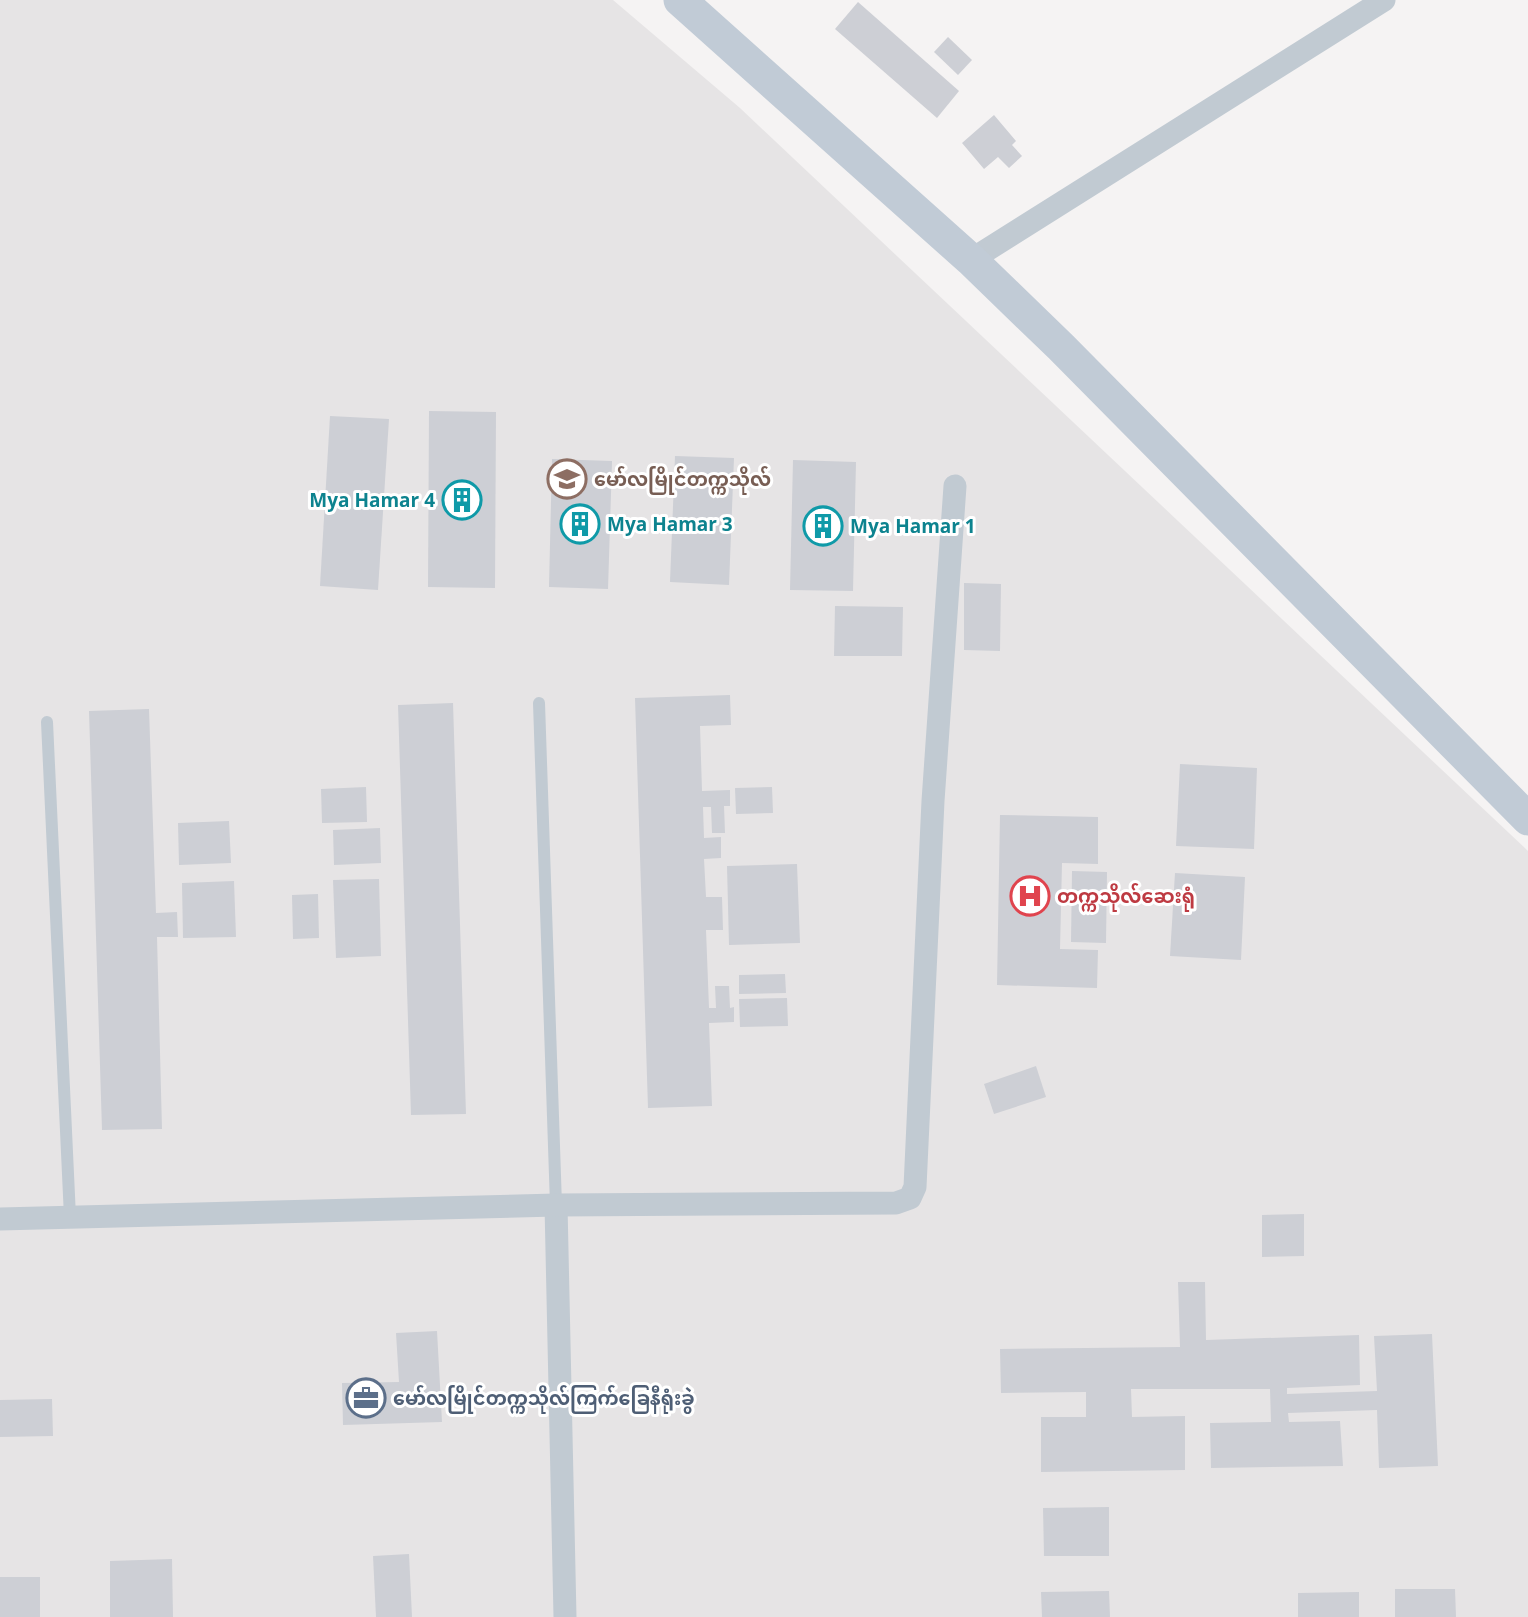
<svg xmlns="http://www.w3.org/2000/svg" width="1528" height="1617" viewBox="0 0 1528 1617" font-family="'Open Sans','Noto Sans Myanmar',sans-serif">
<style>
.education{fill:#e6e4e5}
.building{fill:#cdcfd5}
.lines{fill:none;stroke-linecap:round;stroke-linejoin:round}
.lane{stroke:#c1cad2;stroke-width:12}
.street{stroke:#c1cad2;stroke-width:23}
.secondary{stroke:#c1cbd6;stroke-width:33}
.labels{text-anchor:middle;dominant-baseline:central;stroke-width:6;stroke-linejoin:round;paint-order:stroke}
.education-label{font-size:19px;font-weight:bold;fill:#785e54;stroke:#fff;text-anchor:start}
.culture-label{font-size:19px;font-weight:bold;fill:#0d838f;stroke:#fff;text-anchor:start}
.health-label{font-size:19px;font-weight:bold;fill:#be3a42;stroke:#fff;text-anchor:start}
.service-label{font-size:19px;font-weight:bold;fill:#4e5e75;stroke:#fff;text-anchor:start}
</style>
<rect width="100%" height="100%" fill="#f5f3f3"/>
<!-- education -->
<polygon class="education" points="0,0 613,0 740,108 1528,851 1528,1617 0,1617"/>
<!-- building -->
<g class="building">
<polygon points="858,2 959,91 937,118 835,29"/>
<polygon points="948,37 972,60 958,75 934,52"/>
<polygon points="994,115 1016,141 1012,145 1022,156 1009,168 998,157 984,169 962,143"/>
<polygon points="429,411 496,412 495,588 428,587"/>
<polygon points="330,416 389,419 378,590 320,586"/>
<polygon points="675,456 734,458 729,585 670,582"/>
<polygon points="552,459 612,461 608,589 549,587"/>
<polygon points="793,460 856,462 853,591 790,590"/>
<polygon points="964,583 1001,584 1000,651 964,650"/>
<polygon points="835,606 903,607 902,656 834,656"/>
<polygon points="730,695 731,725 700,726 702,791 730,790 730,806 724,806 725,833 712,833 711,807 703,807 704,838 721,837 721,858 704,859 706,897 722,897 723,930 706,930 709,1008 716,1008 715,986 729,986 730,1008 734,1007 734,1022 709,1023 712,1106 648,1108 635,698"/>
<polygon points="453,703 466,1114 411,1115 398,705"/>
<polygon points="149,709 156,913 177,912 178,937 157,937 162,1129 102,1130 89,711"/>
<polygon points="1180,764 1257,768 1254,849 1176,846"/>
<polygon points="366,787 367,822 322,823 321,789"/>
<polygon points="772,787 773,813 736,814 735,788"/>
<polygon points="1000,815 1098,817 1098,864 1062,863 1060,949 1098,950 1097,988 997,985"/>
<polygon points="229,821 231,863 179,865 178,823"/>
<polygon points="380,828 381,863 334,865 333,830"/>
<polygon points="797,864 800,943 729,945 727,866"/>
<polygon points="1072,871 1107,872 1106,943 1071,942"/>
<polygon points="1175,873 1245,877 1241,960 1170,956"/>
<polygon points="379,879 381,956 336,958 333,880"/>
<polygon points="234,881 236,937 183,938 182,883"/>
<polygon points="318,894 319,938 293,939 292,895"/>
<polygon points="785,974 786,993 739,994 739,975"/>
<polygon points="787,998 788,1026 740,1027 739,999"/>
<polygon points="1036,1066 1046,1097 994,1114 984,1084"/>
<polygon points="1304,1214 1304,1256 1262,1257 1262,1215"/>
<polygon points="1178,1282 1205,1282 1206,1340 1359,1335 1360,1385 1287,1388 1287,1394 1377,1391 1374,1336 1432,1334 1438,1466 1379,1468 1377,1410 1288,1413 1289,1422 1340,1421 1343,1466 1211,1468 1210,1423 1271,1422 1270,1389 1131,1389 1132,1417 1185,1416 1185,1470 1041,1472 1041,1417 1086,1417 1086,1392 1001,1393 1000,1349 1180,1347"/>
<polygon points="437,1331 442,1422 343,1425 342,1383 399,1382 396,1333"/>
<polygon points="52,1399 53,1436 0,1437 0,1400"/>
<polygon points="1109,1507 1109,1556 1044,1556 1043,1508"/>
<polygon points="409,1554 412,1617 376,1617 373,1556"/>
<polygon points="172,1559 173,1617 110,1617 110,1561"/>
<rect x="0" y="1577" width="40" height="40"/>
<polygon points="1395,1589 1455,1589 1456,1617 1395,1617"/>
<polygon points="1109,1591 1110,1617 1042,1617 1041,1592"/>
<polygon points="1359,1592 1359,1617 1298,1617 1298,1593"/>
</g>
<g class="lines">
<!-- lane -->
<g class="lane">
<polyline points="539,703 556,1205"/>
<polyline points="47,722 70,1217"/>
</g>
<!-- street -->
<g class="street">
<polyline points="971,260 1384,0"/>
<polyline points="556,1205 565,1617"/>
<polyline points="0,1219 556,1205 896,1203 910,1198 915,1187 933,801 955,486"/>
</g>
<!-- secondary -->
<polyline class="secondary" points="680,0 971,260 1061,347 1528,819"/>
</g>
<!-- icons -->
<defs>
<g id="university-ring" transform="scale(2.0125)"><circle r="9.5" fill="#fff" stroke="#8d6e63" stroke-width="1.5"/><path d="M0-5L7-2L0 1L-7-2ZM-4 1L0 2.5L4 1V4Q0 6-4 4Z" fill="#8d6e63"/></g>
<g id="building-ring" transform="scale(2.0125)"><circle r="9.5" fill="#fff" stroke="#0f9aa8" stroke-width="1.5"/><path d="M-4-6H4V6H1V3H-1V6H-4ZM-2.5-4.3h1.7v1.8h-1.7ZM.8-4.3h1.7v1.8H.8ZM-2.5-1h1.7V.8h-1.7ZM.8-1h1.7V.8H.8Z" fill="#0f9aa8"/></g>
<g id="hospital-ring" transform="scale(2.0125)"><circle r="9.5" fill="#fff" stroke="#e0444e" stroke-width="1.5"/><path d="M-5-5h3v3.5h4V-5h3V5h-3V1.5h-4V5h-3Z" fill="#e0444e"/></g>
<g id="office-ring" transform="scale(2.0125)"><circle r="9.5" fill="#fff" stroke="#5c6f8a" stroke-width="1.5"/><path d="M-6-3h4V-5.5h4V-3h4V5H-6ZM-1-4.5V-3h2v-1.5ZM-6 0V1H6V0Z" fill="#5c6f8a"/></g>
</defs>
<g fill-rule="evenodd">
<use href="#university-ring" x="567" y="479"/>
<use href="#building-ring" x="462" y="500"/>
<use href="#building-ring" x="580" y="524"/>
<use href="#building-ring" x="823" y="526"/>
<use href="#hospital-ring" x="1030" y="896"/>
<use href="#office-ring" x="366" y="1398"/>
</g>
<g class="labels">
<!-- education labels -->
<g class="education-label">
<text x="594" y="479">မော်လမြိုင်တက္ကသိုလ်</text>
</g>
<!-- culture labels -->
<g class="culture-label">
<text x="435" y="500" text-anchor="end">Mya Hamar 4</text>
<text x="607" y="524">Mya Hamar 3</text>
<text x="850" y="526">Mya Hamar 1</text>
</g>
<!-- health labels -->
<g class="health-label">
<text x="1057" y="896">တက္ကသိုလ်ဆေးရုံ</text>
</g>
<!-- service labels -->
<g class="service-label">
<text x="393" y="1398">မော်လမြိုင်တက္ကသိုလ်ကြက်ခြေနီရုံးခွဲ</text>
</g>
</g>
</svg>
